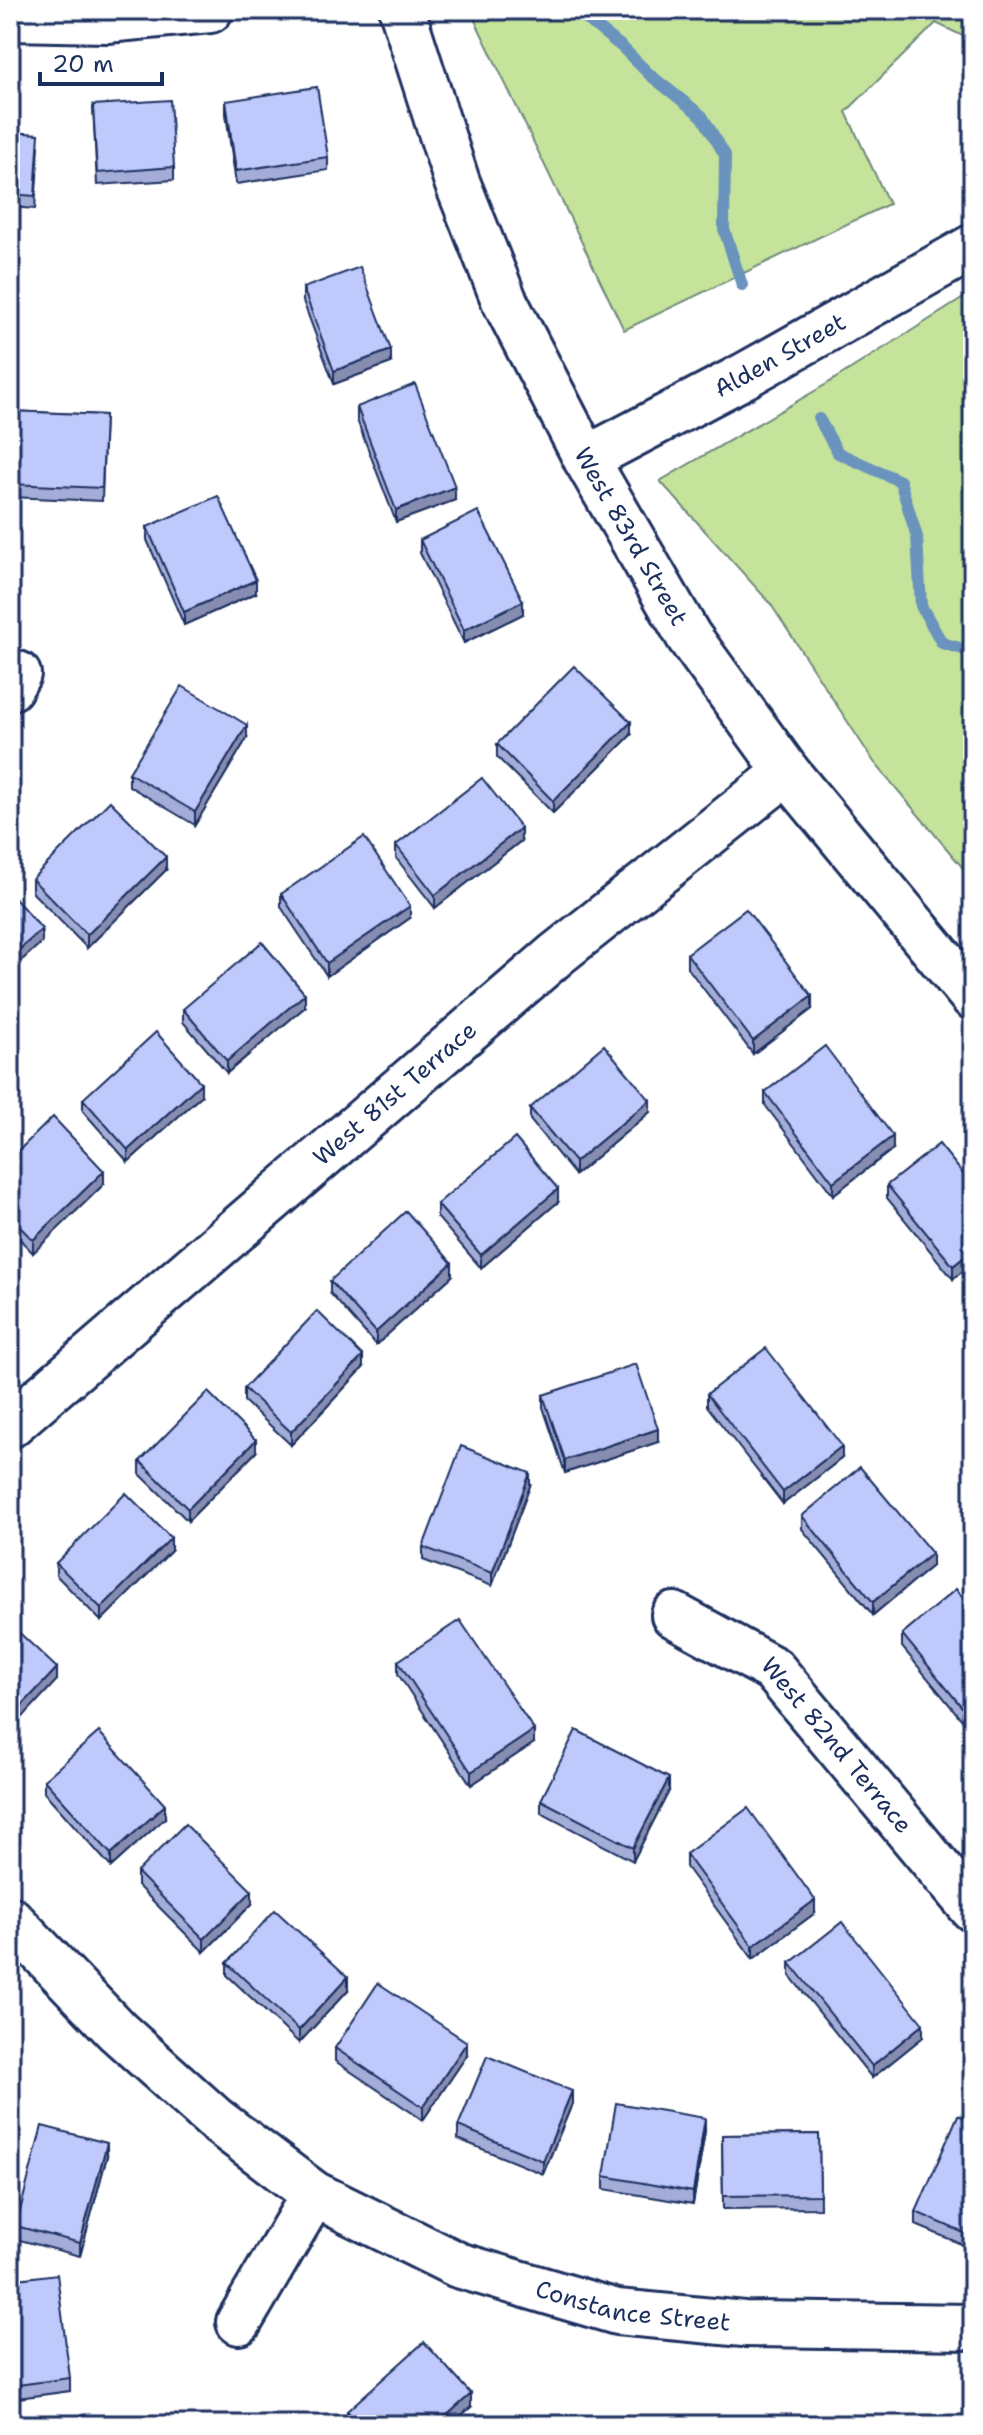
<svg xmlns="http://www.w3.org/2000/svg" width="983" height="2435" viewBox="0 0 983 2435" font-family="'Shantell Sans',sans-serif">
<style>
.green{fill:#c5e39b;stroke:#70897c;stroke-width:2}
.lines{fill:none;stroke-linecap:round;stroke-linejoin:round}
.stream{stroke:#6a93bd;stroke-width:12}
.street-casing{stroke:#1b2f5e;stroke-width:50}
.secondary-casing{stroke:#1b2f5e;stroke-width:50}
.street{stroke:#fff;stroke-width:44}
.secondary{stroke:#fff;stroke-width:44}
.wall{fill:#a4add8;stroke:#1b2f5e;stroke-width:2}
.shaded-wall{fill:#868db0;stroke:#1b2f5e;stroke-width:2}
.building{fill:#bfc9fb;stroke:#1b2f5e;stroke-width:2}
.labels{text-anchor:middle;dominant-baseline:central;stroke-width:7;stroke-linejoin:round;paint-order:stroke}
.street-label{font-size:24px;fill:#1b2f5e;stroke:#fff}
</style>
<rect width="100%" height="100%" fill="#fff"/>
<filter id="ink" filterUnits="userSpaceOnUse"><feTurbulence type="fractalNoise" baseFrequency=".0125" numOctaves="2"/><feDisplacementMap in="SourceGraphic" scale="16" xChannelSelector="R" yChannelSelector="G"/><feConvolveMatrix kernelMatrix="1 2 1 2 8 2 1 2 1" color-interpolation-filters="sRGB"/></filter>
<g filter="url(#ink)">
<!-- green -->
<g class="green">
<polygon points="470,10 973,10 973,41 936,23 846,112 889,204 624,330"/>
<polygon points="973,292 973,880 874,762 770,603 660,481 825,385"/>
</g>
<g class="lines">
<!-- stream -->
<g class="stream">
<polyline points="583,10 583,16 622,47 650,75 702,116 725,155 724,229 742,285"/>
<polyline points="819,419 838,453 900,481 917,537 921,606 942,643 973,652"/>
</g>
<!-- street casing -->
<g class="street-casing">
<g id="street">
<polyline points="10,18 107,20 210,10"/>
<path id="s1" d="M586 459 744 376 973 247"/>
<polyline points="10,688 18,674"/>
<path id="s2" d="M10 1425 557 954 787 772"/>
<path id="s3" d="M674 1615 773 1669 973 1909"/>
<path id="s4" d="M10 1919 117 2031 216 2120 314 2194 458 2265 617 2312 744 2324 973 2327"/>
<polyline points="239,2322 314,2194"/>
</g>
</g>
<!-- secondary casing -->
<g class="secondary-casing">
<g id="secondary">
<path id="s5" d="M402 10 457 182 504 300 586 459 689 637 787 772 973 997"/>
</g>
</g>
<!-- street -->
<use href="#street" class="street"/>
<!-- secondary -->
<use href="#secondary" class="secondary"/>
</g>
<!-- wall -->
<g class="wall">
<polygon points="226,101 328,157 328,170 236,184 226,114"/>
<polygon points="93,105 174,167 174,180 97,185"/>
<polygon points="10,132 39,146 35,209 10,207"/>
<polygon points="303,288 391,363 334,384 303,301"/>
<polygon points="357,407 455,500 396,522 357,420"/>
<polygon points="10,411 105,415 102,501 10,497"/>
<polygon points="147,527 256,593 184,625 147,540"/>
<polygon points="420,540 523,614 464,643 420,553"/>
<polygon points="631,735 553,813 497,757 497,744"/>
<polygon points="247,738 195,825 129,786 129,773"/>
<polygon points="521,841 435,908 396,858 396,845"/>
<polygon points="166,870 87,948 32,892 32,879"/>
<polygon points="281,894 410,918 327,976 281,907"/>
<polygon points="687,954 812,1009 753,1054 687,967"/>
<polygon points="305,1007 227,1073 183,1022 183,1009"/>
<polygon points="765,1092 893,1149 833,1195 765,1105"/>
<polygon points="201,1096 128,1162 83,1111 83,1099"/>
<polygon points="530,1108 650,1112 575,1175 530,1120"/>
<polygon points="10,1159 104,1184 33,1253 10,1229"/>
<polygon points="887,1185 973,1186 953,1279 887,1198"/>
<polygon points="558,1202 481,1268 437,1217 437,1204"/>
<polygon points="452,1276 376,1345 330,1293 330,1281"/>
<polygon points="363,1368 291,1445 244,1401 244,1388"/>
<polygon points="707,1394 842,1458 783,1504 707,1406"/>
<polygon points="543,1395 658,1442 565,1473 543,1407"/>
<polygon points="256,1452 188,1521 140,1474 140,1461"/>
<polygon points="530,1486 492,1586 423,1560 423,1547"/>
<polygon points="802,1516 932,1566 873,1615 802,1529"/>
<polygon points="171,1551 101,1621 56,1575 56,1563"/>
<polygon points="973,1610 966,1725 902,1647 902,1634"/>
<polygon points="398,1661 534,1743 471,1785 398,1674"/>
<polygon points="44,1780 165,1818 111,1867 44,1792"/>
<polygon points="669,1791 633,1861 541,1813 541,1800"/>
<polygon points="686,1854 815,1913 753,1959 686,1867"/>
<polygon points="137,1872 252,1904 204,1952 137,1885"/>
<polygon points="227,1963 348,1990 299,2043 227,1975"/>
<polygon points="790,1963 923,2037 872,2078 790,1976"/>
<polygon points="335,2048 467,2055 423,2120 335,2061"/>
<polygon points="572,2104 543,2174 458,2139 458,2126"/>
<polygon points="973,2121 973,2249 916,2225 916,2212"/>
<polygon points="705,2131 693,2204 604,2189 604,2176"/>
<polygon points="819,2134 820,2208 723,2209 722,2135"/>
<polygon points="107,2156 80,2256 16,2239 16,2226"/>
<polygon points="10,2280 70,2378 70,2391 10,2399"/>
<polygon points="471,2407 450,2425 349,2425 347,2423 347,2411"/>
</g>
<!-- shaded-wall -->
<g class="shaded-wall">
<polygon points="391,350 391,363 334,384 334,371"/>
<polygon points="455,487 455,500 396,522 396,510"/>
<polygon points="256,580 256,593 184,625 184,612"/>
<polygon points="523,601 523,614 464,643 464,630"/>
<polygon points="631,722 631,735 553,813 553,801"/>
<polygon points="247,725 247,738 195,825 195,812"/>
<polygon points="521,828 521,841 435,908 435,895"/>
<polygon points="166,857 166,870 87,948 87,935"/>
<polygon points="410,906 410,918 327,976 327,963"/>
<polygon points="42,929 42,942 10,971 10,958"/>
<polygon points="305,994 305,1007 227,1073 227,1061"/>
<polygon points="812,996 812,1009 753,1054 753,1041"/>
<polygon points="201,1083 201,1096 128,1162 128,1150"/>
<polygon points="650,1100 650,1112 575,1175 575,1162"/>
<polygon points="893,1136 893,1149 833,1195 833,1182"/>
<polygon points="104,1171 104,1184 33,1253 33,1240"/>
<polygon points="558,1189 558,1202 481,1268 481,1255"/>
<polygon points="973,1250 973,1263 953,1279 953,1266"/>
<polygon points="452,1263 452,1276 376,1345 376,1332"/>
<polygon points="363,1356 363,1368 291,1445 291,1432"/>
<polygon points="658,1429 658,1442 565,1473 565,1460"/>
<polygon points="256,1440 256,1452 188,1521 188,1509"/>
<polygon points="842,1446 842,1458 783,1504 783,1492"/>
<polygon points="530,1473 530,1486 492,1586 492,1573"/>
<polygon points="171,1538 171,1551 101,1621 101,1608"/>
<polygon points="932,1553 932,1566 873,1615 873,1602"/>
<polygon points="57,1668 57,1680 10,1731 10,1718"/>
<polygon points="973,1706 973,1719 966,1725 966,1712"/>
<polygon points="534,1730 534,1743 471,1785 471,1772"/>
<polygon points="669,1778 669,1791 633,1861 633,1848"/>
<polygon points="165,1805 165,1818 111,1867 111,1854"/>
<polygon points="252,1891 252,1904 204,1952 204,1939"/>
<polygon points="815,1900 815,1913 753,1959 753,1946"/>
<polygon points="348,1977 348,1990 299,2043 299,2030"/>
<polygon points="923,2024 923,2037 872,2078 872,2066"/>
<polygon points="467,2042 467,2055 423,2120 423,2107"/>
<polygon points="572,2091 572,2104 543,2174 543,2161"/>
<polygon points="705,2118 705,2131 693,2204 693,2192"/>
<polygon points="107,2143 107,2156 80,2256 80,2243"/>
<polygon points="471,2394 471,2407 450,2425 436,2425"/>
</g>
<!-- building -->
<g class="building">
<polygon points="317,87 328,157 236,171 226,101"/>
<polygon points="170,100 174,167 97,173 93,105"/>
<polygon points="10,132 39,134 35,196 10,194"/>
<polygon points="360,267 391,350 334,371 303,288"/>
<polygon points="415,384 455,487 396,510 357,407"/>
<polygon points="10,411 105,415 102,488 10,484"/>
<polygon points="218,496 256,580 184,612 147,527"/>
<polygon points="478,511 523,601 464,630 420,540"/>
<polygon points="574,666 631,722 553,801 497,744"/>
<polygon points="182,686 247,725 195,812 129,773"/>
<polygon points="482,778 521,828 435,895 396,845"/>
<polygon points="110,801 166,857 87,935 32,879"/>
<polygon points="364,837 410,906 327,963 281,894"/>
<polygon points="10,893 42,929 10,958"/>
<polygon points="746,909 812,996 753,1041 687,954"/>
<polygon points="262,942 305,994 227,1061 183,1009"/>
<polygon points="156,1032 201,1083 128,1150 83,1099"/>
<polygon points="604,1045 650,1100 575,1162 530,1108"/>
<polygon points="825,1046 893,1136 833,1182 765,1092"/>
<polygon points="53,1117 104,1171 33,1240 10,1217 10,1159"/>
<polygon points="515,1138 558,1189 481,1255 437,1204"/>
<polygon points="939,1144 973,1186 973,1250 953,1266 887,1185"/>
<polygon points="406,1211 452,1263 376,1332 330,1281"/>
<polygon points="317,1311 363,1356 291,1432 244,1388"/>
<polygon points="766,1348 842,1446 783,1492 707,1394"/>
<polygon points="636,1364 658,1429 565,1460 543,1395"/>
<polygon points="208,1392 256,1440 188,1509 140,1461"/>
<polygon points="461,1446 530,1473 492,1573 423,1547"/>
<polygon points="860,1467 932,1553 873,1602 802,1516"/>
<polygon points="126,1493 171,1538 101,1608 56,1563"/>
<polygon points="956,1589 973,1610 973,1706 966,1712 902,1634"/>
<polygon points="460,1620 534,1730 471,1772 398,1661"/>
<polygon points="10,1624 57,1668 10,1718"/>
<polygon points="576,1730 669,1778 633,1848 541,1800"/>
<polygon points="99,1732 165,1805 111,1854 44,1780"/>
<polygon points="748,1808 815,1900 753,1946 686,1854"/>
<polygon points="185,1824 252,1891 204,1939 137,1872"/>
<polygon points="275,1910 348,1977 299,2030 227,1963"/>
<polygon points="842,1922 923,2024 872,2066 790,1963"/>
<polygon points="378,1983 467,2042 423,2107 335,2048"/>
<polygon points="487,2056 572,2091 543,2161 458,2126"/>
<polygon points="616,2103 705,2118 693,2192 604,2176"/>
<polygon points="958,2115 973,2121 973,2237 916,2212"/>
<polygon points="42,2126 107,2143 80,2243 16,2226"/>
<polygon points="819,2134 820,2195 723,2196 722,2135"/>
<polygon points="57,2274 70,2378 10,2386 10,2280"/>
<polygon points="424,2342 471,2394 436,2425 360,2425 347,2411"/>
<polygon points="575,2419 622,2425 574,2425"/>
</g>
</g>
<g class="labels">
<!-- street labels -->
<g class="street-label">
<text stroke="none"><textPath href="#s1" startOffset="220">Alden Street</textPath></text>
<text stroke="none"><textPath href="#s5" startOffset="576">West 83rd Street</textPath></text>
<text stroke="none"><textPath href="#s2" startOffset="508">West 81st Terrace</textPath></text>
<text stroke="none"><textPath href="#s3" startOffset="212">West 82nd Terrace</textPath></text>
<text stroke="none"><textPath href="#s4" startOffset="752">Constance Street</textPath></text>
</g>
</g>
<!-- margin -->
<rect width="983" height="2435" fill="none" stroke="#fff" stroke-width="40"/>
<rect x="20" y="20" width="943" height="2395" fill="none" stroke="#1b2f5e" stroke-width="3" filter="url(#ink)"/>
<!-- scale -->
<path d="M40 72v12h122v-12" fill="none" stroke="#1b2f5e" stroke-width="4"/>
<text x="52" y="72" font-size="24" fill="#1b2f5e" stroke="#ffffff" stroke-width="6" paint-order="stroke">20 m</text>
</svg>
